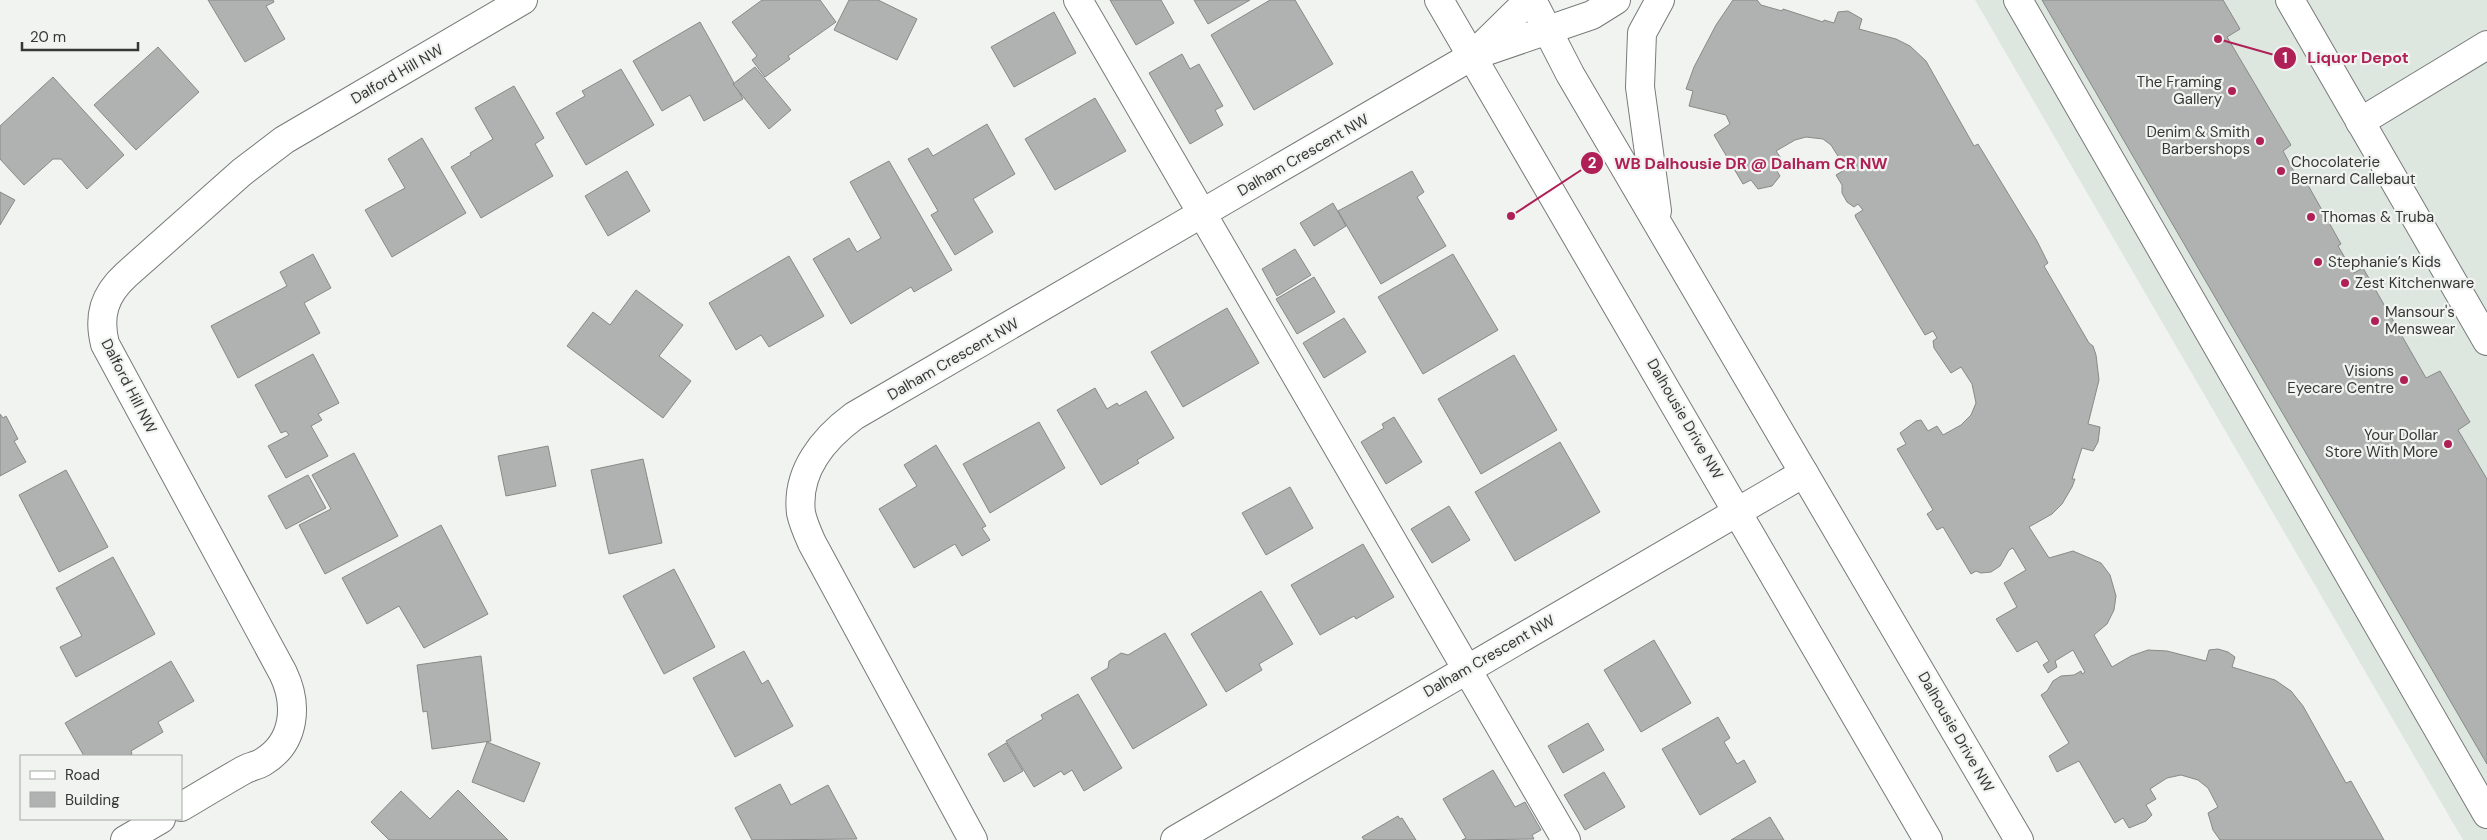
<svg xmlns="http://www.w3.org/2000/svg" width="2487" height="840" viewBox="0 0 2487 840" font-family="'DM Sans',sans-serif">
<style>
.built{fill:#dde7e0}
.building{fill:#afb2b0;stroke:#878a87}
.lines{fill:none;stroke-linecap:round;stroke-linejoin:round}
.minor-casing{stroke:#777a78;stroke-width:30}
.minor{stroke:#fff;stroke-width:28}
.poi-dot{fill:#af2057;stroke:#f0f3f0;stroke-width:2}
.labels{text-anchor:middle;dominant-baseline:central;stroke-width:4.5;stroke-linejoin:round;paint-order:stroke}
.street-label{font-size:15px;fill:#363736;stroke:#f0f3f0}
.poi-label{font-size:15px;fill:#363736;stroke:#f0f3f0;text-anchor:start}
.leader{fill:none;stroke:#af2057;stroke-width:2}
.callout-dot{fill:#af2057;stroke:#f0f3f0;stroke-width:2}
.mark-label{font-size:15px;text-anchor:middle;font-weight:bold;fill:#fff}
.callout-label{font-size:16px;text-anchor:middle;font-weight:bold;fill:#af2057;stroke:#f0f3f0;stroke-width:4.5;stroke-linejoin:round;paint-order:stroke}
</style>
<rect width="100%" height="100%" fill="#f0f3f0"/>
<!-- built -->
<polygon class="built" points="1975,0 2487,0 2487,840 2463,840"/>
<!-- building -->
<g class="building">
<polygon points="208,0 273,0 274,2 266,6 285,39 245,62"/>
<polygon points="762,0 820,0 836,22 788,56 790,59 765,77 752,60 757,56 732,22"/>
<polygon points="849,0 878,0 917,19 897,60 834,30"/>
<polygon points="1110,0 1161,0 1174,23 1136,45"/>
<polygon points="1194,0 1250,0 1208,24"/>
<polygon points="1270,0 1295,0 1333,64 1254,110 1211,35"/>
<polygon points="1733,0 1757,0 1761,5 1782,11 1783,9 1823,22 1824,20 1834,23 1838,12 1848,11 1862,19 1859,29 1896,39 1910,46 1926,61 1974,146 1978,144 2037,241 2048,263 2044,266 2089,343 2093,346 2096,355 2099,380 2088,424 2100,427 2098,442 2093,451 2082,448 2072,479 2075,479 2072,487 2062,504 2052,514 2029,527 2049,558 2073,551 2101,563 2110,575 2116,596 2114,610 2107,624 2094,635 2112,667 2131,656 2148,650 2167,651 2206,661 2209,650 2218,649 2228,652 2235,657 2232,667 2275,680 2291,691 2303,706 2346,783 2351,781 2384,840 2220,840 2213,830 2208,813 2218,807 2208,788 2198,780 2181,775 2167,778 2150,789 2156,799 2146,805 2152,815 2146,821 2129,828 2123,818 2115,823 2079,761 2057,772 2049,756 2069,743 2041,695 2047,691 2053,681 2061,676 2074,675 2081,671 2082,674 2085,672 2073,650 2055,661 2057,667 2048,673 2043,665 2049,661 2037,641 2017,652 1996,619 2017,607 2004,583 2026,570 2013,548 2009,550 2000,566 1991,572 1981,573 1976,571 1971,574 1943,527 1937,530 1927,514 1933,510 1897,449 1906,444 1900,433 1916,421 1921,420 1928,431 1937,426 1943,435 1961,425 1971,415 1976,403 1972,384 1961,367 1951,373 1934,348 1933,341 1937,338 1933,331 1925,335 1902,297 1856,218 1855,215 1863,210 1858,204 1854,207 1847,202 1842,193 1842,185 1836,175 1846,169 1831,145 1823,139 1806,137 1795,140 1776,151 1783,161 1774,166 1780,176 1772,186 1758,189 1751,180 1743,184 1714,135 1730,124 1726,115 1689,106 1693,91 1686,89 1694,67 1716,25"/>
<polygon points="2042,0 2223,0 2240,29 2227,37 2291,145 2283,151 2299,181 2304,178 2341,244 2338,246 2354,273 2363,268 2426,378 2440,371 2470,422 2458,430 2487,479 2487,764"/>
<polygon points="1054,12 1076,53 1014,87 991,47"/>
<polygon points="700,22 743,99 704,121 690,95 662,111 633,61"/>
<polygon points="158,47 199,92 136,150 94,105"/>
<polygon points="1182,54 1190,69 1199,64 1223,106 1215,110 1223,125 1190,144 1149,73"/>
<polygon points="755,67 791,110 769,129 733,84"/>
<polygon points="621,69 654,125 586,165 556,113 585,96 582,91"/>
<polygon points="53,77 124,155 87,189 61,159 53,159 24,185 0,159 0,126"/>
<polygon points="514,86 544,138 535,144 553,176 481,218 451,167 471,155 470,153 493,139 475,108"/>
<polygon points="1095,98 1126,151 1055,190 1025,139"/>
<polygon points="987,124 1015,174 973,199 993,232 955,255 931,215 938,211 908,159 928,148 933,156"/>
<polygon points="422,138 466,213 392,257 365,210 405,188 388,159"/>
<polygon points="889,161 952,270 914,292 911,287 851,324 813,259 849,238 857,252 881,238 850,182"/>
<polygon points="627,171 650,211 608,236 585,196"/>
<polygon points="1412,171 1424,192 1417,197 1446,246 1381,284 1338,211"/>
<polygon points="0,192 15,200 0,225"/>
<polygon points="1333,203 1346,226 1314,246 1300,223"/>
<polygon points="1295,249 1311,275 1277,296 1262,269"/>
<polygon points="313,254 331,288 304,303 320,333 238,378 211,326 287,286 280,272"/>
<polygon points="1453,254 1498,330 1423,374 1378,297"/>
<polygon points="789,256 824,316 769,347 761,335 736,350 709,303"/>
<polygon points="1314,277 1335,312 1297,334 1276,299"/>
<polygon points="636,290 683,325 659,356 691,381 663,418 567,346 593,312 610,325"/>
<polygon points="1227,308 1259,363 1183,407 1151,352"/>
<polygon points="1344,318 1366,352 1324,378 1303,343"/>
<polygon points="313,354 339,403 318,414 322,420 311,426 328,456 286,478 268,446 289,435 286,431 281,433 255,385"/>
<polygon points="1514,355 1557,430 1481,474 1438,399"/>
<polygon points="1095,388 1107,409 1117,403 1119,406 1146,391 1174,438 1137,460 1139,463 1101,485 1057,410"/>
<polygon points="0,414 3,418 6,416 18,439 14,441 26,462 0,476"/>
<polygon points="1394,417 1422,462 1386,484 1361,442 1384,428 1382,424"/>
<polygon points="1039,422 1065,468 990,513 963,464"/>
<polygon points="1560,442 1600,512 1515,561 1475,492"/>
<polygon points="936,445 986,526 982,528 990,540 962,556 955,544 914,568 879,509 917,486 904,465"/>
<polygon points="548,446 556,486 506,496 498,456"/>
<polygon points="354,453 398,536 325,574 299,525 331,509 312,475"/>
<polygon points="643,459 662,543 609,554 591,470"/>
<polygon points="66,470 108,547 59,572 19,495"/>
<polygon points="308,475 326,508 286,529 268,496"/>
<polygon points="1290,487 1313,528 1266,555 1242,513"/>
<polygon points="1449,506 1470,540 1432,563 1411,529"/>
<polygon points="441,525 488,614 424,648 399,606 367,624 342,578"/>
<polygon points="1363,544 1394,597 1356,619 1354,616 1320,635 1291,585"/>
<polygon points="113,557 155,634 76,677 60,647 82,636 56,588"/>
<polygon points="674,569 715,647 664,674 623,596"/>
<polygon points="1261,591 1293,644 1259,664 1262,670 1226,692 1191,634"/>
<polygon points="1165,633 1207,705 1133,749 1091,678 1108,668 1109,661 1121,653 1128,655"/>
<polygon points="1654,640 1691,703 1641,732 1604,670"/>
<polygon points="744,651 762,684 768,680 793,726 735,757 693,678"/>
<polygon points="481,656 491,741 432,749 427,711 423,712 417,665"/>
<polygon points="171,661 194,701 158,722 163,732 131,751 132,754 128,756 84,756 65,723"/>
<polygon points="1078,694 1122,768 1084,791 1072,770 1064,775 1061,771 1034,787 1006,741 1043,719 1041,715"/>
<polygon points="1718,717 1730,738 1724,742 1737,764 1744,760 1756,782 1700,815 1662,749"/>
<polygon points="1588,723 1604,750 1563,773 1548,746"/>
<polygon points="487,742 540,763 524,802 472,782"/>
<polygon points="1006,743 1023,771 1004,782 988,754"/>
<polygon points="1493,770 1515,807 1525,802 1541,830 1532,835 1534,839 1462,840 1466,838 1443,799"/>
<polygon points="1604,772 1625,807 1585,830 1564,795"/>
<polygon points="780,784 791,805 828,785 857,839 752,840 735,808"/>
<polygon points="458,790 508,840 389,840 371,822 401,791 430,819"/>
<polygon points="1398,816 1400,819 1402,818 1416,840 1364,840 1362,837"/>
<polygon points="1770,817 1784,840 1731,840"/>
</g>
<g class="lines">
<!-- minor casing -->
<g class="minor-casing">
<g id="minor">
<polyline points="1078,0 1566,840"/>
<polyline points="1439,0 1928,840"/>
<polyline points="1532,0 1570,74 2019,840"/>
<polyline points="2018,0 2487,814"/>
<polyline points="2290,0 2487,341"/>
<polyline points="1477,51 1529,0"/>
<polyline points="2360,122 2487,45"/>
<polyline points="1657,211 1640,87 1642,33 1660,0"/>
<path d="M181 807C201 795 221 783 242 771 248 767 256 766 263 762 296 742 298 704 283 673L105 344C98 316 104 295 126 275L242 172 284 140 523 0"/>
<polyline points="125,840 161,819"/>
<path d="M973 840 812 543C808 534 803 523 801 513 796 472 823 439 854 416L1472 56 1592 15 1616 0"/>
<polyline points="1175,840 1804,473"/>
</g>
</g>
<!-- minor -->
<use href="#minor" class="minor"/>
</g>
<!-- markers -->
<g class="poi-dot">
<circle cx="2232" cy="91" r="5"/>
<circle cx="2260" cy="141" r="5"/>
<circle cx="2281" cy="171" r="5"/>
<circle cx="2311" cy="217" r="5"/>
<circle cx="2318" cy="262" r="5"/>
<circle cx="2345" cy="283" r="5"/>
<circle cx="2375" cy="321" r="5"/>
<circle cx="2404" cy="380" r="5"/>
<circle cx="2448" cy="444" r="5"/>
</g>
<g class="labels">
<!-- street labels -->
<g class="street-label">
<text transform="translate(397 74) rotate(-30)">Dalford Hill NW</text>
<text transform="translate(1303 155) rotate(-30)">Dalham Crescent NW</text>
<text transform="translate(953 359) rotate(-30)">Dalham Crescent NW</text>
<text transform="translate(129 386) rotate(63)">Dalford Hill NW</text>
<text transform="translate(1685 419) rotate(60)">Dalhousie Drive NW</text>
<text transform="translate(1489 656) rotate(-30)">Dalham Crescent NW</text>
<text transform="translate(1956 732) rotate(60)">Dalhousie Drive NW</text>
</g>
<!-- poi labels -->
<g class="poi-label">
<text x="2222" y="82" text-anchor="end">The Framing<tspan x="2222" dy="17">Gallery</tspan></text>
<text x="2250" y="132" text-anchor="end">Denim &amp; Smith<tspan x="2250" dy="17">Barbershops</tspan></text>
<text x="2291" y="162">Chocolaterie<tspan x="2291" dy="17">Bernard Callebaut</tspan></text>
<text x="2321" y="217">Thomas &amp; Truba</text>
<text x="2328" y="262">Stephanie’s Kids</text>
<text x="2355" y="283">Zest Kitchenware</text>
<text x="2385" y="312">Mansour's<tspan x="2385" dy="17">Menswear</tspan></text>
<text x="2394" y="371" text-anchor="end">Visions<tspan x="2394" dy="17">Eyecare Centre</tspan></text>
<text x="2438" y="435" text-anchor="end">Your Dollar<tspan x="2438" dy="17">Store With More</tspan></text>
</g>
</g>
<!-- callouts -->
<path class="leader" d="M2218 39L2285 58M1511 216L1592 163"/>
<g class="callout-dot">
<circle cx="2218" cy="39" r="5"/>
<circle cx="1511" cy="216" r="5"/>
<circle cx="2285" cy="58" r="12"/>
<circle cx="1592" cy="163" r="12"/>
</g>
<g class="mark-label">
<text x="2285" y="63">1</text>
<text x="1592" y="168">2</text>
</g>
<g class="callout-label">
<text x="2358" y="63">Liquor Depot</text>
<text x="1751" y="169">WB Dalhousie DR @ Dalham CR NW</text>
</g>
<!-- legend -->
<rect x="20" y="755" width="162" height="65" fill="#f0f3f0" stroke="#a6a8a6"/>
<rect x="30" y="771" width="25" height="8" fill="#ffffff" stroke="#a6a8a6"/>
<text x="65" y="780" font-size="15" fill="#363736">Road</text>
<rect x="30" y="792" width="25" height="15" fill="#afb2b0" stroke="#a6a8a6"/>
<text x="65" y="805" font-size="15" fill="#363736">Building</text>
<!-- scale -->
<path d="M22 42v8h116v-8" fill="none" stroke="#363736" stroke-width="2.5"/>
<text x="30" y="42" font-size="15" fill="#363736" stroke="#f0f3f0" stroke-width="4" paint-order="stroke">20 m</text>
</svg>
